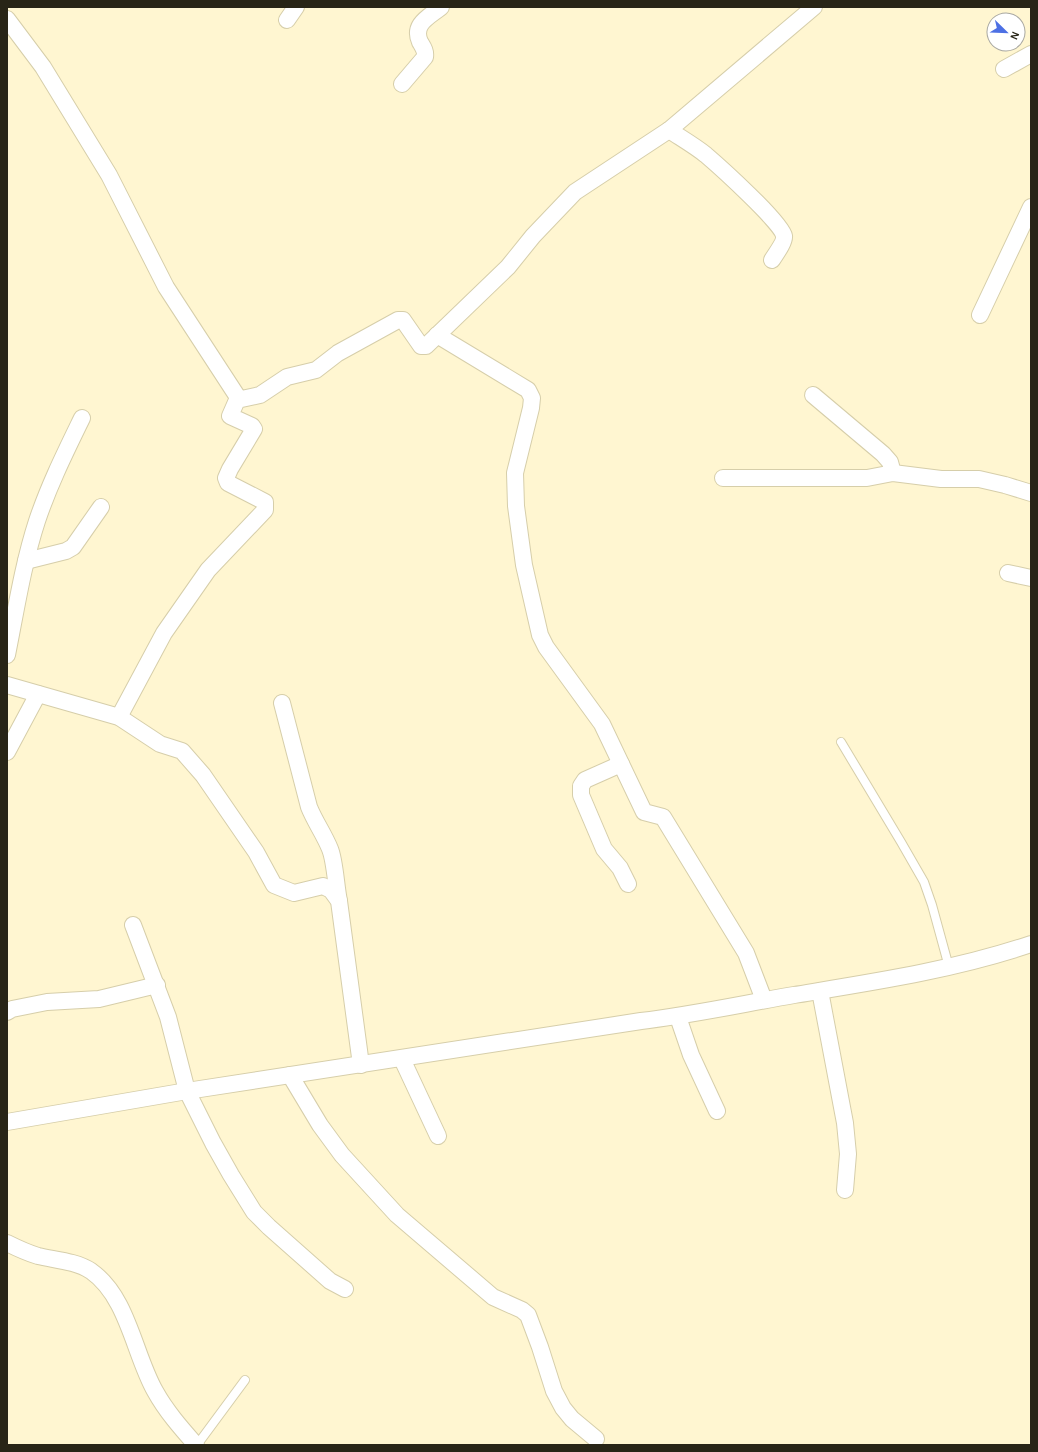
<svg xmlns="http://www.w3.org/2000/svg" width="1038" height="1452" viewBox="0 0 1038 1452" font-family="'Alegreya Sans',sans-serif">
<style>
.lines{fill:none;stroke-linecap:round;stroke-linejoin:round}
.service-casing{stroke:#d6ceaa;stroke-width:10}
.minor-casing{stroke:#d6ceaa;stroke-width:18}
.service{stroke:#fff;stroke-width:8}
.minor{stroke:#fff;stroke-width:16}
</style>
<rect width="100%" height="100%" fill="#fff6d1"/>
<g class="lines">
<!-- service casing -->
<g class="service-casing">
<g id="service">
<polyline points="841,742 901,842 924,882 932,905 949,967"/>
<polyline points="197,1445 245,1380"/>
</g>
</g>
<!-- minor casing -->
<g class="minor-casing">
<g id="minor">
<polyline points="7,19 43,67 109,175 166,287 239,399"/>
<polyline points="287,20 296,7"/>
<polyline points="1004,69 1031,54"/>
<path d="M402 84 425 57C426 51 423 47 420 42 412 24 429 17 441 7"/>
<path d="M669 130C681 138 695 146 706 155 720 167 782 223 784 236 785 242 775 255 772 260"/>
<polyline points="980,315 1031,207"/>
<polyline points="437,335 528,390 532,398 531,408 515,473 516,506 524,565 540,635 546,647 602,724 644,812 663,817 746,953 764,1000"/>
<polyline points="813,395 883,454 890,462 893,473"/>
<polyline points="723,478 867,478 893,473 941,479 979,479 1005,485 1031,493"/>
<polyline points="26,561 66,551 73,547 101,507"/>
<polyline points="1008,573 1031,578"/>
<path d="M7 655C16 610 23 564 37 521 49 485 66 451 82 418"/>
<polyline points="7,685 119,717 160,744 182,751 203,775 256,852 274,885 294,893 323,886 331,890 339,901 361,1065"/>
<path d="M282 703 309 807C315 822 324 834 330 849 335 861 336 887 339 901"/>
<polyline points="119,717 164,633 208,570 265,510 265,502 228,483 226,478 230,469 254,429 252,426 230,416 237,400 260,395 287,377 316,370 338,353 398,320 403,320 421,346 426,346 508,267 533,236 575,192 669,130 814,7"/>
<polyline points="7,752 38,694"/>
<polyline points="621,764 585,780 581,786 581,795 604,849 620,868 628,884"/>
<polyline points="133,925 168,1017 187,1091 213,1143 231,1175 254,1212 269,1227 330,1281 345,1289"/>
<polyline points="820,991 845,1123 848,1154 845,1190"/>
<polyline points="7,1012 12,1009 47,1002 99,999 157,985"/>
<polyline points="678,1017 691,1055 717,1111"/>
<polyline points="402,1059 438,1136"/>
<polyline points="290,1075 320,1125 342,1155 397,1215 493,1297 522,1310 528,1315 540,1347 554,1391 563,1408 572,1419 596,1439"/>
<path d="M7 1122 187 1091 641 1021C692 1015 742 1004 794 995 873 982 954 970 1031 944"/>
<path d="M7 1243C17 1248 28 1253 38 1256 55 1260 76 1261 91 1271 128 1297 134 1354 155 1391 166 1411 181 1428 196 1445"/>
</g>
</g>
<!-- service -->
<use href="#service" class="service"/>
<!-- minor -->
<use href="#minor" class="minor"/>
</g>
<!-- border -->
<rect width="1038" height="1452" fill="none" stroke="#282517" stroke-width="16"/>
<!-- north arrow -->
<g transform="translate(1006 32) rotate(113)"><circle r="19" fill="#ffffff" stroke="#a9a8a2"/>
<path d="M0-3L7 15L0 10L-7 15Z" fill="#4d70e4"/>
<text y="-6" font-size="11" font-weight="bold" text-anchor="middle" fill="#282517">N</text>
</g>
</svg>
